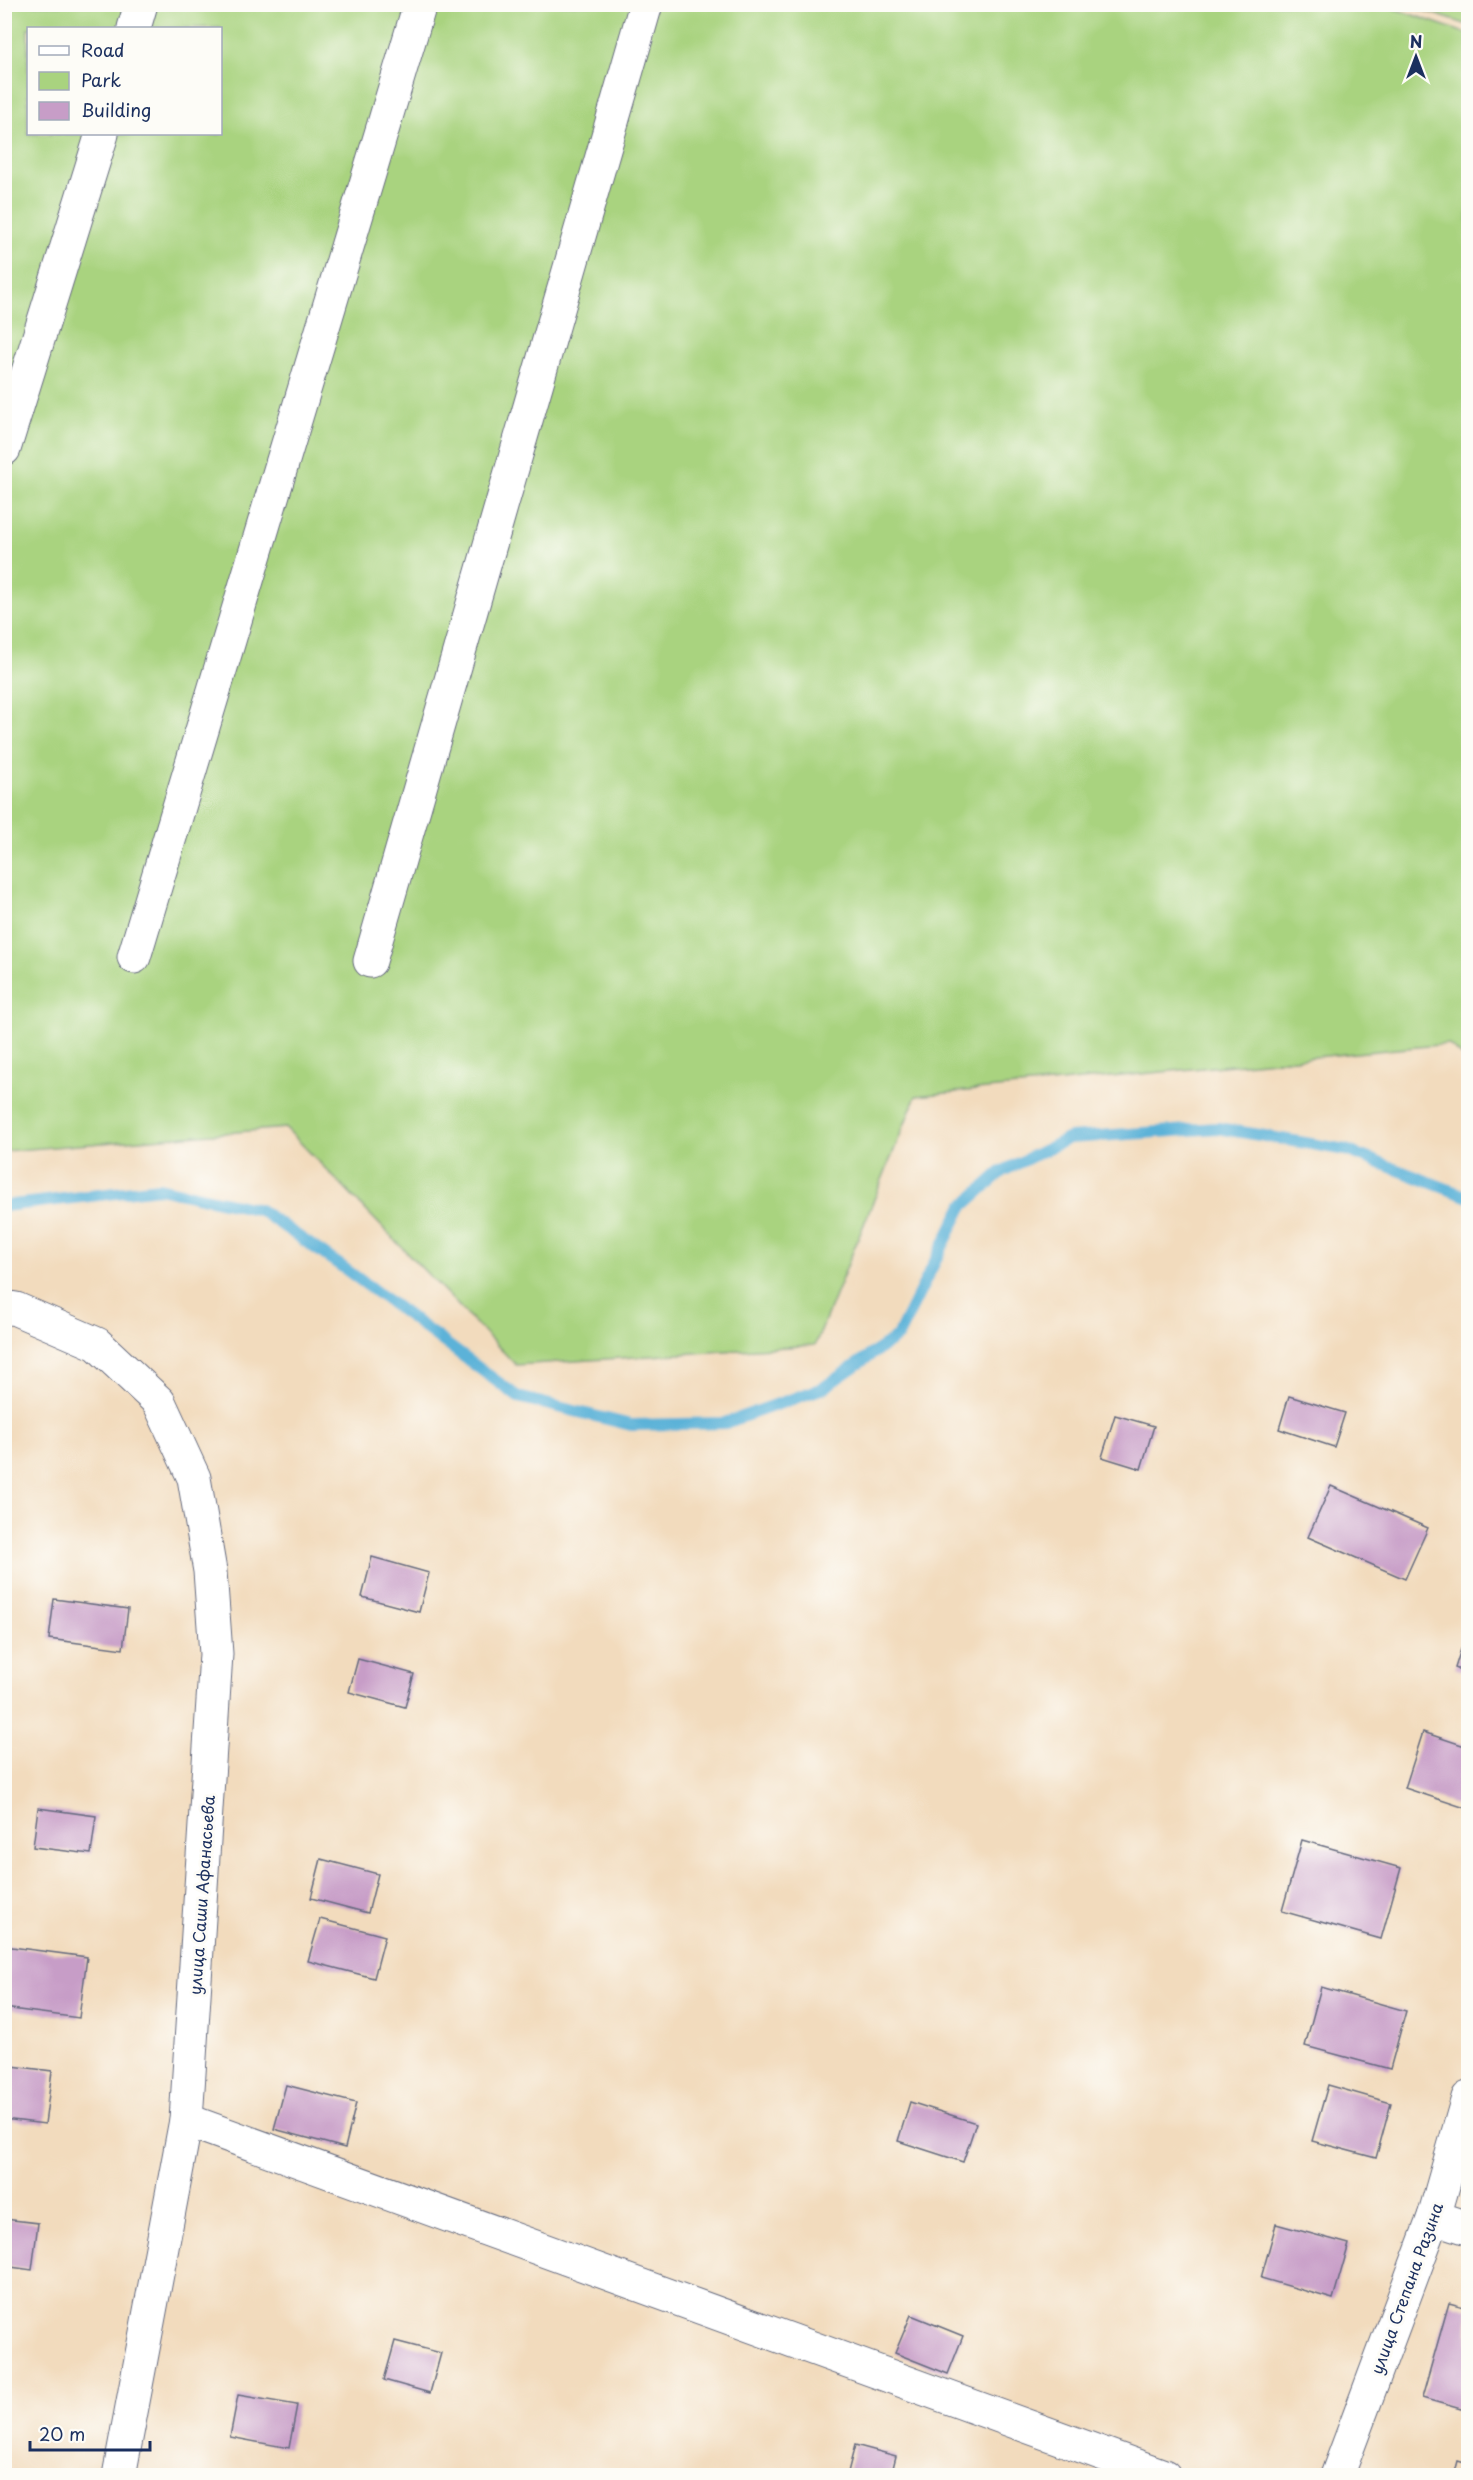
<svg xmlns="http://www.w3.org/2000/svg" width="1473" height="2480" viewBox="0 0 1473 2480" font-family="'Playpen Sans',sans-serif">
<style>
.green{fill:#a9d37f;stroke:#62816e;stroke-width:1.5;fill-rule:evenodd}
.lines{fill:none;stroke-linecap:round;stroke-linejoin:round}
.stream{stroke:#5bb2d8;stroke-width:12}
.building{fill:#c79dc7}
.minor-casing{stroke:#666b7f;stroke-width:35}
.minor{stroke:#fff;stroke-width:33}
.labels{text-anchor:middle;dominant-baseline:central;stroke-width:6;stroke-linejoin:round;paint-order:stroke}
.street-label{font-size:16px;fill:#1b2f5e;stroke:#fdfcf7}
</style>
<rect width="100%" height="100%" fill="#fdfcf7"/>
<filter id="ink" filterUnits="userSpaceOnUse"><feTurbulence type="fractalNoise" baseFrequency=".0167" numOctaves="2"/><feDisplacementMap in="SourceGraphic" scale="12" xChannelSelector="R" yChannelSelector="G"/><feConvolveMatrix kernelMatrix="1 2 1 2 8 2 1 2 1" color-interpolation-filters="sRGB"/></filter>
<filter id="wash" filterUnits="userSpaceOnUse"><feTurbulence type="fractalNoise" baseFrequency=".008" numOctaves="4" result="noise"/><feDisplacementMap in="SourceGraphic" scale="24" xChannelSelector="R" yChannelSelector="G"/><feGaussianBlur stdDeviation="1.35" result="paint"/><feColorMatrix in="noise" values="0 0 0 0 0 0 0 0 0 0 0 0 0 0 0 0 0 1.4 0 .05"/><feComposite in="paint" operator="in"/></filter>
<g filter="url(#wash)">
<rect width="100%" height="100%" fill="#f2dbbd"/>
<!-- green -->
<g class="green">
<path d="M1381 4 1468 34V1061L1448 1044 916 1096 815 1345 516 1365 286 1128 5 1151V5ZM28 28H220V134H28Z"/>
<polygon points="1406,5 1468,5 1468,25"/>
</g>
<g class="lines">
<!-- stream -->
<polyline class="stream" points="4,1206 159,1188 260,1210 344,1268 518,1397 631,1425 725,1423 823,1388 898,1336 962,1207 1001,1172 1069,1138 1218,1128 1346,1150 1468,1197"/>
</g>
<g id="blocks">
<!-- building -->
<g class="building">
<polygon points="1289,1396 1345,1413 1334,1447 1279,1429"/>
<polygon points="1115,1415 1154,1426 1141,1469 1102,1457"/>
<polygon points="1331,1486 1428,1528 1405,1579 1308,1537"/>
<polygon points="372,1557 429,1573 419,1612 362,1597"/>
<polygon points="54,1599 128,1609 123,1649 49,1639"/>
<polygon points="1468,1627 1468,1673 1455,1668"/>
<polygon points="358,1659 414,1674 405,1707 349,1692"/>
<polygon points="1423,1732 1468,1747 1468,1809 1405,1788"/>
<polygon points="38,1808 96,1816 91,1854 33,1847"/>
<polygon points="1302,1840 1401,1868 1381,1939 1282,1911"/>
<polygon points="321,1859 378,1874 368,1913 311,1898"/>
<polygon points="320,1919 385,1936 374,1978 308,1961"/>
<polygon points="4,1946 87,1957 79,2018 4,2008"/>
<polygon points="1321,1987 1406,2011 1390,2069 1305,2046"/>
<polygon points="4,2065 52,2071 45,2124 4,2119"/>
<polygon points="286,2085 356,2103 345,2148 274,2129"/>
<polygon points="1328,2085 1391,2103 1376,2158 1312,2141"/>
<polygon points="910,2102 976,2123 963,2162 898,2141"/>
<polygon points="4,2219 38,2223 32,2270 4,2266"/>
<polygon points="1276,2224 1349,2244 1333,2299 1261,2278"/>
<polygon points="1449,2303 1468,2308 1468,2411 1422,2398"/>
<polygon points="911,2315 963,2336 948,2374 895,2353"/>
<polygon points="395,2341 441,2353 430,2393 384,2380"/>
<polygon points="4,2351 10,2352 6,2383 4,2383"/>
<polygon points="238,2395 297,2405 289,2448 230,2437"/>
<polygon points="855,2445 896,2456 891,2476 847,2476"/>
<polygon points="1458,2461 1468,2464 1468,2476 1454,2476"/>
</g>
</g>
</g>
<g filter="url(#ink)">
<use href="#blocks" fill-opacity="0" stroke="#666b7f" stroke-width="1.5"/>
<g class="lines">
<!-- minor casing -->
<g class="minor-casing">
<g id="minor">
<polyline points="134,28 141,4"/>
<polyline points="4,449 102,134"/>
<polyline points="134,957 420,4"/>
<polyline points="370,961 646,4"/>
<polyline points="4,1307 16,1309 97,1344 159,1402 194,1478 210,1571 216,1654 186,2120 119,2476"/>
<polyline points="186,2120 1164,2476"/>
<polyline points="1434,2217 1468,2228"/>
<polyline points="1337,2476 1434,2217 1468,2098"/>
</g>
</g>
<!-- minor -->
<use href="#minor" class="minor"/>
</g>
</g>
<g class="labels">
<!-- street labels -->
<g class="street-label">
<text transform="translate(201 1895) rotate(-86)">улица Саши Афанасьева</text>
<text transform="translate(1406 2288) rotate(-70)">улица Степана Разина</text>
</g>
</g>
<!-- margin -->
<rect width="1473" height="2480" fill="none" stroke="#fdfcf7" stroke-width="24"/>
<!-- legend -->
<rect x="27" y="27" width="195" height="108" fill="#fdfcf7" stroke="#a3aaba" stroke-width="1.5"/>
<rect x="39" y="46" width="30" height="9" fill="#ffffff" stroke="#a3aaba" stroke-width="1.5"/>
<text x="81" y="57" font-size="18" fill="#1b2f5e">Road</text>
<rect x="39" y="72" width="30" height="18" fill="#a9d37f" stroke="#a3aaba" stroke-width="1.5"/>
<text x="81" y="87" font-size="18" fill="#1b2f5e">Park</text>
<rect x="39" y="102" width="30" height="18" fill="#c79dc7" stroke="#a3aaba" stroke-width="1.5"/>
<text x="81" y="117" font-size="18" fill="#1b2f5e">Building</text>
<!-- north arrow -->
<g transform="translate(1416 57)" stroke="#fdfcf7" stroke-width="4.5" paint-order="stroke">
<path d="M0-4.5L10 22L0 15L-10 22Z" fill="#1b2f5e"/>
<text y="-9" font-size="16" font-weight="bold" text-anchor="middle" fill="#1b2f5e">N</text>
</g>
<!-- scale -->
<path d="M30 2441v9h120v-9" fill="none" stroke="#1b2f5e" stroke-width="3"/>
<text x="39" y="2441" font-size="18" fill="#1b2f5e" stroke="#fdfcf7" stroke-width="4.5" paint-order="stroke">20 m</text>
</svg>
